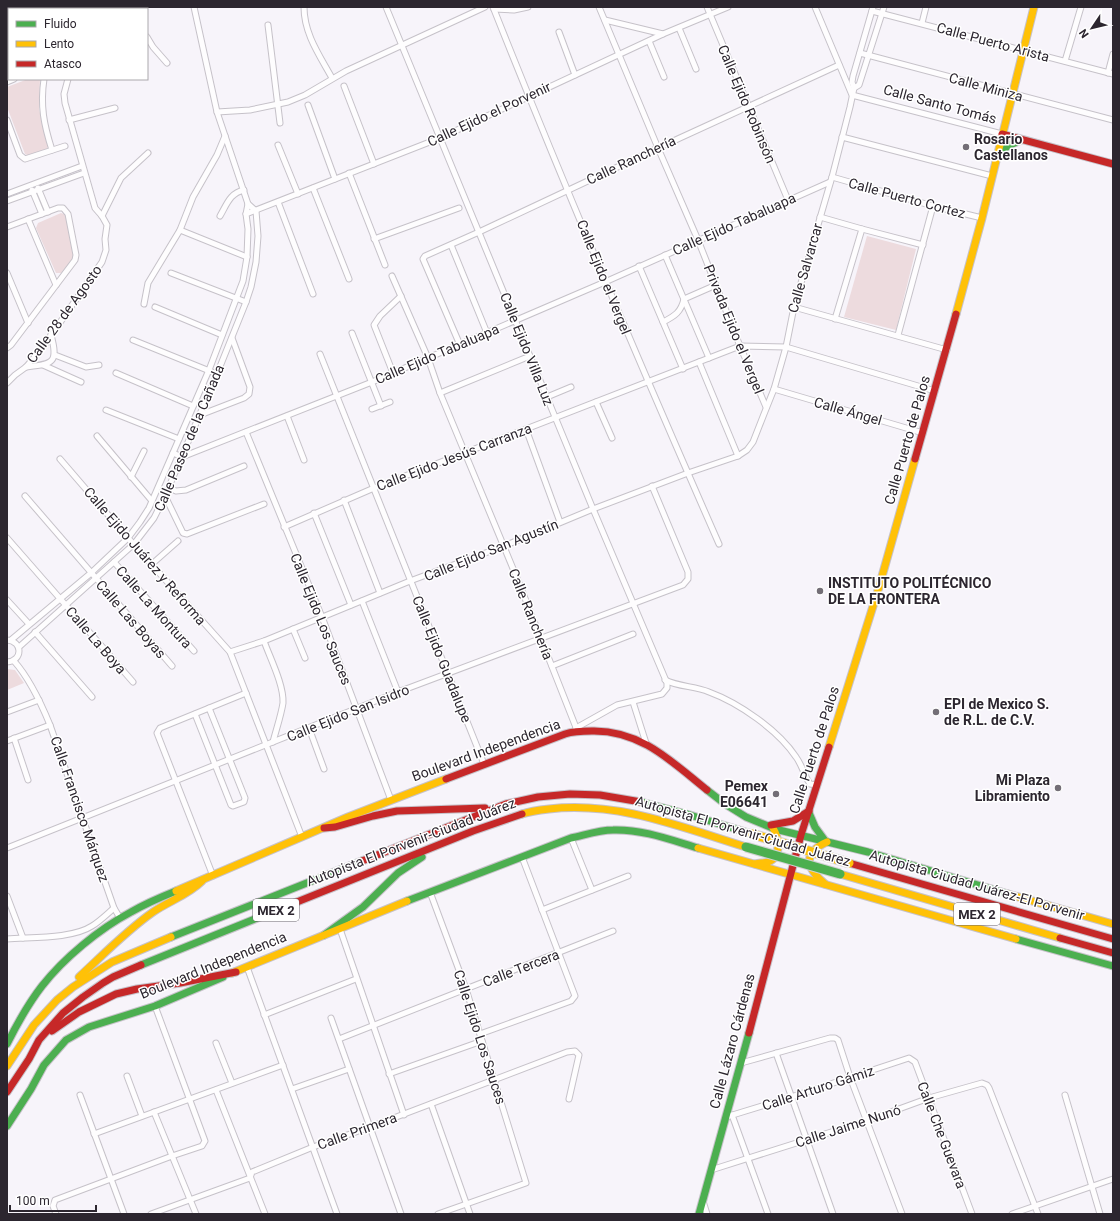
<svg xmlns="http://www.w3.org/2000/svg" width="1120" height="1221" viewBox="0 0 1120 1221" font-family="Roboto,sans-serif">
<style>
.green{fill:#eddbde}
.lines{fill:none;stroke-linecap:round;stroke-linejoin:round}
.street-casing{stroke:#c6c2c9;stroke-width:7}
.fast-casing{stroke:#c6c2c9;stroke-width:9}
.slow-casing{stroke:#c6c2c9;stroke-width:9}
.jam-casing{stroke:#c6c2c9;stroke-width:9}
.street{stroke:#fefdfe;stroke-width:5}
.fast{stroke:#4caf50;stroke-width:7}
.slow{stroke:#ffc107;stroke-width:7}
.jam{stroke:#c62828;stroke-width:7}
.fast-bridge-casing{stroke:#d2d0d4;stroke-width:11;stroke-linecap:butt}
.slow-bridge-casing{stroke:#d2d0d4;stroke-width:11;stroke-linecap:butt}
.fast-bridge{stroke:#4caf50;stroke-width:9}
.slow-bridge{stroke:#ffc107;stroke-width:9}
.poi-dot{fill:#736e76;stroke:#fff;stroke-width:1.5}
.labels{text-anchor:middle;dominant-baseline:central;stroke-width:3;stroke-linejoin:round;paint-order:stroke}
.shield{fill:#fff;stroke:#6b676d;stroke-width:1}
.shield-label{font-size:13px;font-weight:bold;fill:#2c262f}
.street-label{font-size:14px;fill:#2c262f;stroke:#fff}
.poi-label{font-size:14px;font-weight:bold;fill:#2c262f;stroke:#fff;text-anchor:start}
</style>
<rect width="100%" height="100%" fill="#f7f4fa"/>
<!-- green -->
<g class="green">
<polygon points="28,79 40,79 39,109 48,147 45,151 29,156 25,154 7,107 7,87"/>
<polygon points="61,213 66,215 74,256 72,260 61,273 56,273 36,228 38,223"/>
<polygon points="867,236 916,249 896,330 844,317"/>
<polygon points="7,669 15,670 24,683 7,690"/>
</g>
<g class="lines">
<!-- street casing -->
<g class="street-casing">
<g id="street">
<polyline points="132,7 133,9"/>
<path d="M304 7C304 34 320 56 332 78"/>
<polyline points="386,7 593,509 667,683 667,688 662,694 617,705 576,728"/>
<path d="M493 7C565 188 641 367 719 544"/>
<polyline points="599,7 658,148 698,240 740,346 766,407"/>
<polyline points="707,7 788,200"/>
<polyline points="815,7 852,95 1002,134"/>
<polyline points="41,9 44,7"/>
<polyline points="121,9 123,7"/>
<polyline points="494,9 514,10 528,7"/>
<polyline points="872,11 1113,74"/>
<polyline points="605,20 663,34"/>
<polyline points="922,23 926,7"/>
<polyline points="268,25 280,123"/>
<polyline points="679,28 696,69"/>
<polyline points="7,29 9,34"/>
<polyline points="559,32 575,75"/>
<polyline points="147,37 153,47 167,63"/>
<polyline points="7,39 9,38"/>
<polyline points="649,41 664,77"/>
<polyline points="860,53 1113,120"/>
<polyline points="1065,61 1081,7"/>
<polyline points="1108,73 1113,54"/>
<path d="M44 79C40 106 44 125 52 150"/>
<polyline points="7,82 14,79"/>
<polyline points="344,86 374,164"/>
<polyline points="854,88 859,85 884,7"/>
<polyline points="308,105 335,179"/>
<polyline points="217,112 250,110 288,102 305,95 346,71 485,7"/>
<polyline points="7,120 20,155 25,159 65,146"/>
<polyline points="69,120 115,108"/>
<polyline points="842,137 992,176"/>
<polyline points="278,145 298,194"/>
<polyline points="349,173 385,265"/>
<polyline points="832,177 933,206 982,218"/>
<polyline points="38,188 48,212"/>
<polyline points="313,188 349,279"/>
<polyline points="32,190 42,214"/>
<polyline points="7,194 82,166"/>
<polyline points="7,201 84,173"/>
<polyline points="278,202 313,294"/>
<polyline points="246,214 440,138 663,34 728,7"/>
<polyline points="102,216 121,178 148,153"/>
<path d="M220 216C227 204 230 193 244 190"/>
<polyline points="820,217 862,229 923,245"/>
<polyline points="28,219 56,285"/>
<polyline points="7,227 58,208 63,208 68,214 76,255 75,260 11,345 7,348"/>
<polyline points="180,230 247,257"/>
<polyline points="374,239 459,208"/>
<polyline points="451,245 487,333"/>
<polyline points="665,255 709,358"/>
<polyline points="639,266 683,369"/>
<polyline points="7,273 28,323"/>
<polyline points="171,273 246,302"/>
<polyline points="392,276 428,358 440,393 519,583 577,730"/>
<polyline points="144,304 148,283 180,230 193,197 217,155 225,136"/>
<polyline points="155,307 222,335"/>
<polyline points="794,307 947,350"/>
<polyline points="835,319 862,229"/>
<path d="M663 322C675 316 681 312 684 299L716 285"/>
<polyline points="352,333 381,406"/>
<polyline points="898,335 933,206"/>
<polyline points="133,340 217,374"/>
<polyline points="460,345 423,259 425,256 479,232 658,148 839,65"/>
<polyline points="320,354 484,764"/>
<polyline points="55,355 86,367 99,365"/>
<polyline points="699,362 738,456"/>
<polyline points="43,365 81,382"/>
<path d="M26 367C52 364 59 364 51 335"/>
<polyline points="116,373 193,406"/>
<polyline points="393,373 374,325 380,316 401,296"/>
<polyline points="7,383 15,375 26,367 43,347 102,262 106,250 105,239 107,225 102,216 95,208 65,103 64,94 68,79"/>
<polyline points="774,389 923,433"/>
<polyline points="440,393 530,356"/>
<polyline points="547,397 571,387"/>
<polyline points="596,402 612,438"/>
<polyline points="372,409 390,402"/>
<polyline points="106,410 179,439"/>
<polyline points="200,415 244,398 249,394 250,387 232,338"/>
<polyline points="287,416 304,460"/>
<polyline points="526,429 560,522"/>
<polyline points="246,432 322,617 391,800"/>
<polyline points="97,436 152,501"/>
<polyline points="173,453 182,457 372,382 605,282 830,182"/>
<polyline points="60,459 128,538 230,652 302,837"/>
<polyline points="131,477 144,451"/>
<polyline points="169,488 176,491 186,490 244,466"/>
<polyline points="25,496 172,666"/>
<polyline points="165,496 183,533 187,534 264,504"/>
<polyline points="344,500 380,593"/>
<polyline points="314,513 351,605"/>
<polyline points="284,527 374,488 740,346 786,347 935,391"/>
<polyline points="7,538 133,682"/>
<polyline points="114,562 194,651"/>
<polyline points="152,564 178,541"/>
<polyline points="7,600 29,624"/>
<polyline points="362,601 398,692"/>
<polyline points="293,629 305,658"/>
<polyline points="35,632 92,697"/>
<path d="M7 640C23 641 23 661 7 662"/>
<polyline points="11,640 91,573 128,538 140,522 149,508 209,370 243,281 247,257 248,229 246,214 248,204 217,112 194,7"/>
<path d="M264 641C270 658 284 685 283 703 281 716 276 730 273 742"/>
<polyline points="19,647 134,544 154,518 165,496 217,374 246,302 251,287 256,262 258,236 256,211 248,204"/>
<polyline points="230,652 264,641 410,581 504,546 593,509 688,473 738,456 747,450 753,442 764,414 774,389 786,347 794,307 832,177 850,107 854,88 852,82 853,76 873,7"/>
<path d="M14 661C30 679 41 703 50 725L114 908 120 918"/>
<polyline points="552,666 633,634"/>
<path d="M665 680C679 687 695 686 709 692 739 703 778 730 796 757 802 765 804 775 810 784L817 785"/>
<polyline points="633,702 646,743"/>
<polyline points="7,712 39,700"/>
<polyline points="195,714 231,805 233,806 244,802 245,798 209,708"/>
<polyline points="309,728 324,769"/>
<polyline points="14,738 28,780"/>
<polyline points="7,741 50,725"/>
<polyline points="571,838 592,890"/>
<polyline points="7,848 398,692 683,585 688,579 688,572 652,486"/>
<polyline points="213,876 157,733 160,728 246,693"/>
<polyline points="430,892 466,989 526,1183 438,1214"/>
<polyline points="7,896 23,938"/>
<polyline points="542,910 628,876"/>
<polyline points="340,929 404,1115"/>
<path d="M7 939C31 937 72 939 92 926 100 921 107 914 114 908"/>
<polyline points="247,967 337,1214"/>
<polyline points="264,1015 356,979"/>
<polyline points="331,1018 401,1214"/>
<polyline points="480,1034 571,1001 575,996 522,857"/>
<polyline points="339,1039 613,931"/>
<polyline points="216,1043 232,1083"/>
<polyline points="776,1053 833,1214"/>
<polyline points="741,1063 830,1038 835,1038 838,1040 850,1077 902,1214"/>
<polyline points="389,1074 482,1041"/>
<polyline points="127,1076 142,1116"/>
<polyline points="292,1089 349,1069"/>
<polyline points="216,1090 265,1214"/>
<polyline points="80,1095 124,1214"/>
<polyline points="1065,1095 1100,1214"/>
<polyline points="431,1104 470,1214"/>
<polyline points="154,1112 196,1214"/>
<polyline points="732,1115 768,1214"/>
<polyline points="726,1117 791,1097 909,1058 915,1062 972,1214"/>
<polyline points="94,1134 283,1065"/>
<polyline points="711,1170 866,1121 929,1098 982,1083 987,1085 989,1088 1038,1214"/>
<polyline points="703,1201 707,1214"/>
<polyline points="56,1214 53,1206 55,1200 172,1156 202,1146 205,1141 155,1006"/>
<polyline points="151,1214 250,1178 252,1172 313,1147 370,1127 567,1052 575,1051 579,1055 569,1099"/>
<polyline points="1012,1214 1113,1179"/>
</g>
</g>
<!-- fast casing -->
<g class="fast-casing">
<g id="fast">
<polyline points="997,155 1008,146 1021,140"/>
<polyline points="707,790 725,804 746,817 775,829 868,852 1008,894"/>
<polyline points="641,802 690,815 752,834"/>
<polyline points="809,813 815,827 826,842"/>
<path d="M407 901 571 838C585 835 599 830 613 830 642 829 671 840 698 848"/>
<polyline points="324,935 363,907 398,873 422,857"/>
<polyline points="171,937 362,861"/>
<polyline points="1016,939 1113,966"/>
<polyline points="141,965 287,906"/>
<path d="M7 1044C17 1024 28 1004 42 986 64 958 99 929 131 912 145 904 161 897 176 891"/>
<polyline points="7,1126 31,1089 44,1065 66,1040 89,1027 155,1006 223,977"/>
<polyline points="699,1214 749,1033"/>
</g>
</g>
<!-- slow casing -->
<g class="slow-casing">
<g id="slow">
<polyline points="956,314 982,218 1034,7"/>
<polyline points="829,747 879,587 915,459"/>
<path d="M522 814C531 811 540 810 549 809 618 801 681 827 746 847"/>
<polyline points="698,848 1016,939"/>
<path d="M755 864C759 863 764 863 768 862 782 857 779 838 773 828"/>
<polyline points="840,874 1060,938"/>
<path d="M825 884C806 868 802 853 827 842"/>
<polyline points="176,891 348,817 446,779"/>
<polyline points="1008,894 1113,924"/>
<polyline points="232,973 407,901"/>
<path d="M79 977C103 955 126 931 153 912 169 901 188 895 202 881"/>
<polyline points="7,1066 34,1025 57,1000 73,987 112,962 171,937"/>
</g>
</g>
<!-- jam casing -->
<g class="jam-casing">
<g id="jam">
<polyline points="1002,134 1113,164"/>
<polyline points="915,459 956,314"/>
<path d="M446 779 565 734C574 731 583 731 592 731 641 730 672 762 707 790"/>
<polyline points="771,825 793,821 809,811"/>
<polyline points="324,828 335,827 373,816 397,811 485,808"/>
<polyline points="362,861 506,804 538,797 570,794 600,795 641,802"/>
<polyline points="849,863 1113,939"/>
<polyline points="287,906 473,831 522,814"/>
<polyline points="1060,938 1113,953"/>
<polyline points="52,1031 79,1012 116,994 137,989 180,983 236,972"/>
<polyline points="749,1033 801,835 829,747"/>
<polyline points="7,1092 29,1059 39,1040 63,1013 83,997 103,983 113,977 141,965"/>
</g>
</g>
<!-- street -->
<use href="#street" class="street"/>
<!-- fast -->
<use href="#fast" class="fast"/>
<!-- slow -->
<use href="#slow" class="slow"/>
<!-- jam -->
<use href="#jam" class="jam"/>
<!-- fast-bridge casing -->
<g class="fast-bridge-casing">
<polyline id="fast-bridge" points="746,847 840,874"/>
</g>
<!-- slow-bridge casing -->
<g class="slow-bridge-casing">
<polyline id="slow-bridge" points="752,834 849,863"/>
</g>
<!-- fast-bridge -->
<use href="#fast-bridge" class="fast-bridge"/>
<!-- slow-bridge -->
<use href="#slow-bridge" class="slow-bridge"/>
</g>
<!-- markers -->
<g class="poi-dot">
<circle cx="966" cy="147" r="4"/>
<circle cx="820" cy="591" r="4"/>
<circle cx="936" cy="712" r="4"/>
<circle cx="1058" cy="788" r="4"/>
<circle cx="776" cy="794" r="4"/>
</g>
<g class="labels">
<!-- shield labels -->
<g class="shield">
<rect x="253" y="899" width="46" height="22" rx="3"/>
<rect x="954" y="903" width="46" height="22" rx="3"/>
</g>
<g class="shield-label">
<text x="276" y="910">MEX 2</text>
<text x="977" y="914">MEX 2</text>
</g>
<!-- street labels -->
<g class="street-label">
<text transform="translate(993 42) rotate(15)">Calle Puerto Arista</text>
<text transform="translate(986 87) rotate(15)">Calle Miniza</text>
<text transform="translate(747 104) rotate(67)">Calle Ejido Robinsón</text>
<text transform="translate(940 104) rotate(15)">Calle Santo Tomás</text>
<text transform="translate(489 114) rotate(-25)">Calle Ejido el Porvenir</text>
<text transform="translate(631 160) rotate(-25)">Calle Ranchería</text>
<text transform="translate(907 198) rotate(15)">Calle Puerto Cortez</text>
<text transform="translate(734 224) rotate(-24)">Calle Ejido Tabaluapa</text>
<text transform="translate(805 268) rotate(-74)">Calle Salvarcar</text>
<text transform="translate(604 277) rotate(68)">Calle Ejido el Vergel</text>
<text transform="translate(64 314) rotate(-54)">Calle 28 de Agosto</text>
<text transform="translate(734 329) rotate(68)">Privada Ejido el Vergel</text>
<text transform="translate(527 349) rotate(68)">Calle Ejido Villa Luz</text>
<text transform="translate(437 354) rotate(-23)">Calle Ejido Tabaluapa</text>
<text transform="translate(848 411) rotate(16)">Calle Ángel</text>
<text transform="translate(189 438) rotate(-67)">Calle Paseo de la Cañada</text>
<text transform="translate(907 440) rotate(-74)">Calle Puerto de Palos</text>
<text transform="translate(454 457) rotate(-21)">Calle Ejido Jesús Carranza</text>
<text transform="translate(491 550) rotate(-22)">Calle Ejido San Agustín</text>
<text transform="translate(145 556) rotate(49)">Calle Ejido Juárez y Reforma</text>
<text transform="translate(154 607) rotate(48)">Calle La Montura</text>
<text transform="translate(531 614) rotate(68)">Calle Ranchería</text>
<text transform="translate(131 619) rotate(49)">Calle Las Boyas</text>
<text transform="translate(321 619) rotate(68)">Calle Ejido Los Sauces</text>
<text transform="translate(96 640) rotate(49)">Calle La Boya</text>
<text transform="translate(442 659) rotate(68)">Calle Ejido Guadalupe</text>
<text transform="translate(348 713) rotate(-22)">Calle Ejido San Isidro</text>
<text transform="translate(486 750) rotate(-20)">Boulevard Independencia</text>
<text transform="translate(814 750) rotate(-72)">Calle Puerto de Palos</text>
<text transform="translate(80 809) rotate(71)">Calle Francisco Márquez</text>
<text transform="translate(743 831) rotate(16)">Autopista El Porvenir-Ciudad Juárez</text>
<text transform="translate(411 842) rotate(-21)">Autopista El Porvenir-Ciudad Juárez</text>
<text transform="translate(977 885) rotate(16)">Autopista Ciudad Juárez-El Porvenir</text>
<text transform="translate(213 965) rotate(-22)">Boulevard Independencia</text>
<text transform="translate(521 968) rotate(-21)">Calle Tercera</text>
<text transform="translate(480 1037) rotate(72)">Calle Ejido Los Sauces</text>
<text transform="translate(732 1041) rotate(-75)">Calle Lázaro Cárdenas</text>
<text transform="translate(818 1088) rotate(-18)">Calle Arturo Gámiz</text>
<text transform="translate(848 1126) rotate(-18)">Calle Jaime Nunó</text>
<text transform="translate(357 1131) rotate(-20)">Calle Primera</text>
<text transform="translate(942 1135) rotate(69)">Calle Che Guevara</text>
</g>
<!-- poi labels -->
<g class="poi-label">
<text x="974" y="139">Rosario<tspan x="974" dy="16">Castellanos</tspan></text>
<text x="828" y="583">INSTITUTO POLITÉCNICO<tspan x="828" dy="16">DE LA FRONTERA</tspan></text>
<text x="944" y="704">EPI de Mexico S.<tspan x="944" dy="16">de R.L. de C.V.</tspan></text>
<text x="1050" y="780" text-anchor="end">Mi Plaza<tspan x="1050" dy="16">Libramiento</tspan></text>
<text x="768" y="786" text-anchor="end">Pemex<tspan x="768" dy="16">E06641</tspan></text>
</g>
</g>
<!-- border -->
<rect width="1120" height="1221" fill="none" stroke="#2c262f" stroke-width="16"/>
<!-- legend -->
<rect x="8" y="8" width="140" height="72" fill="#ffffff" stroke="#aba8ac"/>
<rect x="16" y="21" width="20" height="6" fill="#4caf50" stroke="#aba8ac"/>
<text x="44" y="28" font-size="12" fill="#2c262f">Fluido</text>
<rect x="16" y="41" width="20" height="6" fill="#ffc107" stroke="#aba8ac"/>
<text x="44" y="48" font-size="12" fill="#2c262f">Lento</text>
<rect x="16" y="61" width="20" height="6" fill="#c62828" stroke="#aba8ac"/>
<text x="44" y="68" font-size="12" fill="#2c262f">Atasco</text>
<!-- north arrow -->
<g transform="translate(1092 28) rotate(235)" stroke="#ffffff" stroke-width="3" paint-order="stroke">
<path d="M0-3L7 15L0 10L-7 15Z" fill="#2c262f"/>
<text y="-6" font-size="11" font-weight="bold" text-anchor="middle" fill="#2c262f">N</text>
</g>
<!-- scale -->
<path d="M10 1205v6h86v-6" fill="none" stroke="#2c262f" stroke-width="2"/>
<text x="16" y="1205" font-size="12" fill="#2c262f" stroke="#ffffff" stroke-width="3" paint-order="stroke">100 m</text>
</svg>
